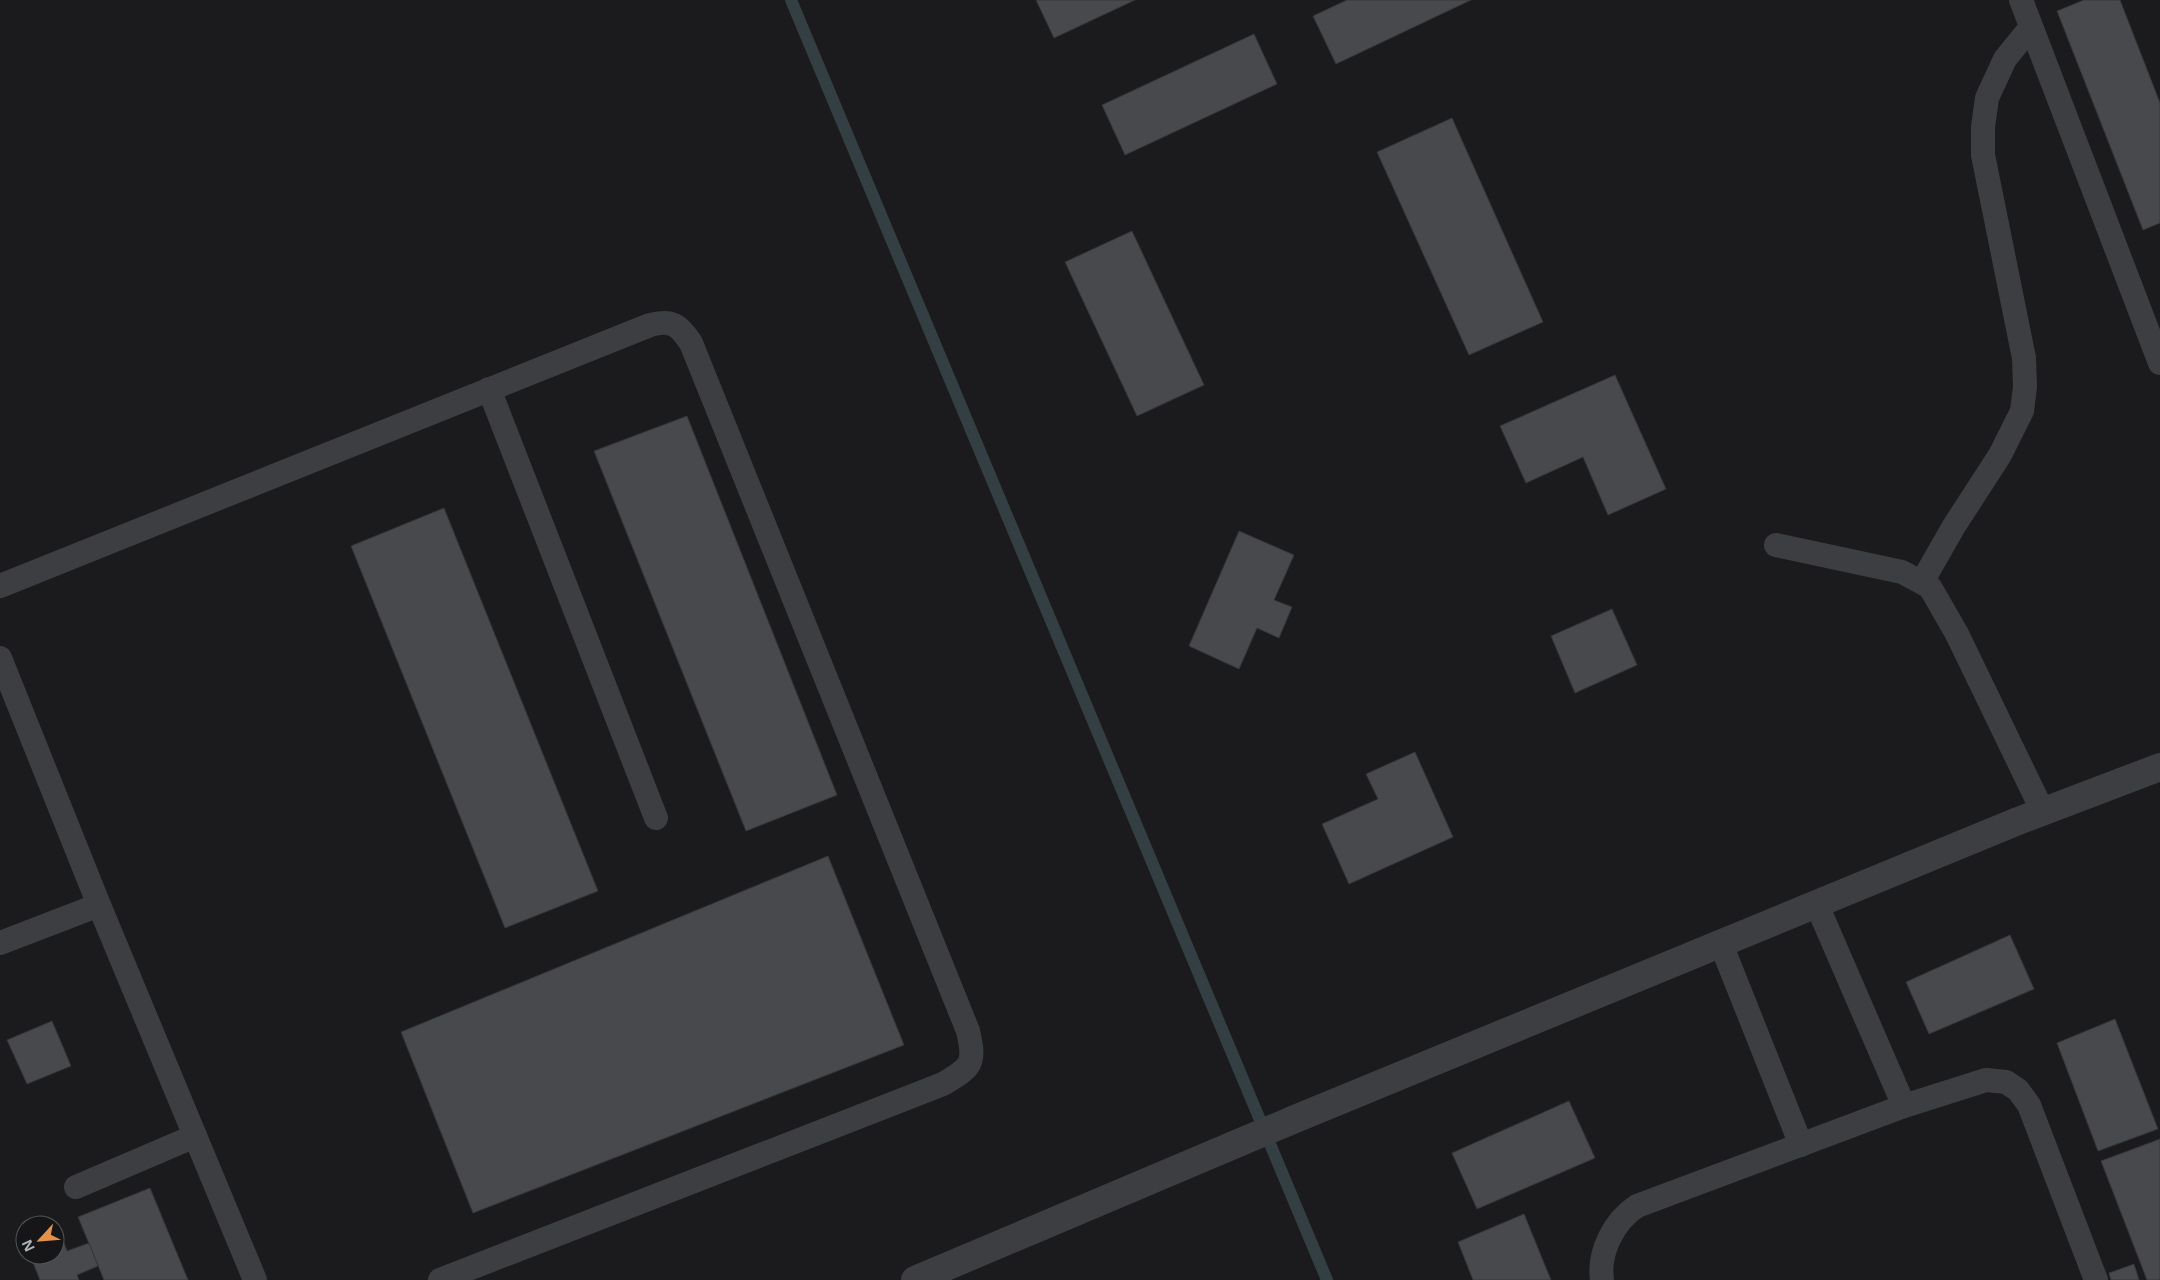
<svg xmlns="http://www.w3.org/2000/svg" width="2160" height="1280" viewBox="0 0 2160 1280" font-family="'Open Sans',sans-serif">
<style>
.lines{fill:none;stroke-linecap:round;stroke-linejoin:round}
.stream{stroke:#333f42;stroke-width:12}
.building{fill:#48494d;stroke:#353639}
.service{stroke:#3c3e42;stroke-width:24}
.minor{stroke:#3c3e42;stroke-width:28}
</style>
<rect width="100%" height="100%" fill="#1b1b1d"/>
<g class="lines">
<!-- stream -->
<polyline class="stream" points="791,0 1327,1280"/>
</g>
<!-- building -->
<g class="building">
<polygon points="1036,0 1135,0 1054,38"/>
<polygon points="1347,0 1471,0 1336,64 1313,16"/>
<polygon points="2084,0 2120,0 2160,103 2160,223 2143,230 2057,11"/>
<polygon points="1254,34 1277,84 1125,155 1102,105"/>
<polygon points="1452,118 1543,322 1469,355 1377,152"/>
<polygon points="1132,231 1204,385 1137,416 1065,262"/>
<polygon points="1615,375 1666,489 1608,515 1583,457 1526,483 1500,426"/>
<polygon points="687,416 837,795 746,831 594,451"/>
<polygon points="444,508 598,891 505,928 351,546"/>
<polygon points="1239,531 1294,555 1274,600 1292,607 1279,638 1257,628 1239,669 1189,646"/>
<polygon points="1612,609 1637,665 1575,693 1551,636"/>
<polygon points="1415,752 1453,837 1349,884 1322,824 1378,799 1366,774"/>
<polygon points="828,856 904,1045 473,1213 401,1032"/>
<polygon points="2010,935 2034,989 1929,1034 1906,982"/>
<polygon points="2115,1019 2158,1129 2098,1151 2057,1043"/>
<polygon points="52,1021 71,1066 27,1084 7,1040"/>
<polygon points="1569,1101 1595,1158 1477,1209 1452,1153"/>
<polygon points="2160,1139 2160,1280 2147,1280 2101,1161"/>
<polygon points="150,1188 188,1280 104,1280 78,1217"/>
<polygon points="1524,1214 1551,1280 1473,1280 1458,1242"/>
<polygon points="60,1232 67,1251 89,1243 98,1266 77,1275 79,1280 40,1280 30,1255 55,1255 55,1234"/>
<polygon points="2134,1264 2139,1280 2111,1280 2109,1273"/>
</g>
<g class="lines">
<!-- service -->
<g class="service">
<polyline points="2021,0 2160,363"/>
<polyline points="489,389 656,818"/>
<polyline points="1776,545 1902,572 1930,587 1957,634 2043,812"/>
<polyline points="1922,582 1954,526 2000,455 2022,411 2025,387 2024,358 1983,155 1983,127 1987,98 2005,59 2031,27"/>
<path d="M0 586 650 325C672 319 679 325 691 343L968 1031C976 1065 971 1067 943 1084L440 1280"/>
<polyline points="0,658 99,905 255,1280"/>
<polyline points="1817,905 1904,1106"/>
<polyline points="0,943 99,905"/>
<polyline points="1721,944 1801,1145"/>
<polyline points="76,1187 195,1136"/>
<path d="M1602 1280C1598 1252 1614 1221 1637 1206L1904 1106 1986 1080 2006 1082 2018 1090 2029 1105 2096 1280"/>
</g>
<!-- minor -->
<polyline class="minor" points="915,1280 1295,1119 2018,821 2160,767"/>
</g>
<!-- north arrow -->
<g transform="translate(40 1240) rotate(244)"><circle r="24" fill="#161618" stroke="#535659"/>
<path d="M0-4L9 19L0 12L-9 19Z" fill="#e5914a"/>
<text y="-8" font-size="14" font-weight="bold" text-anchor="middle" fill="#aeb5bb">N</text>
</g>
</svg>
